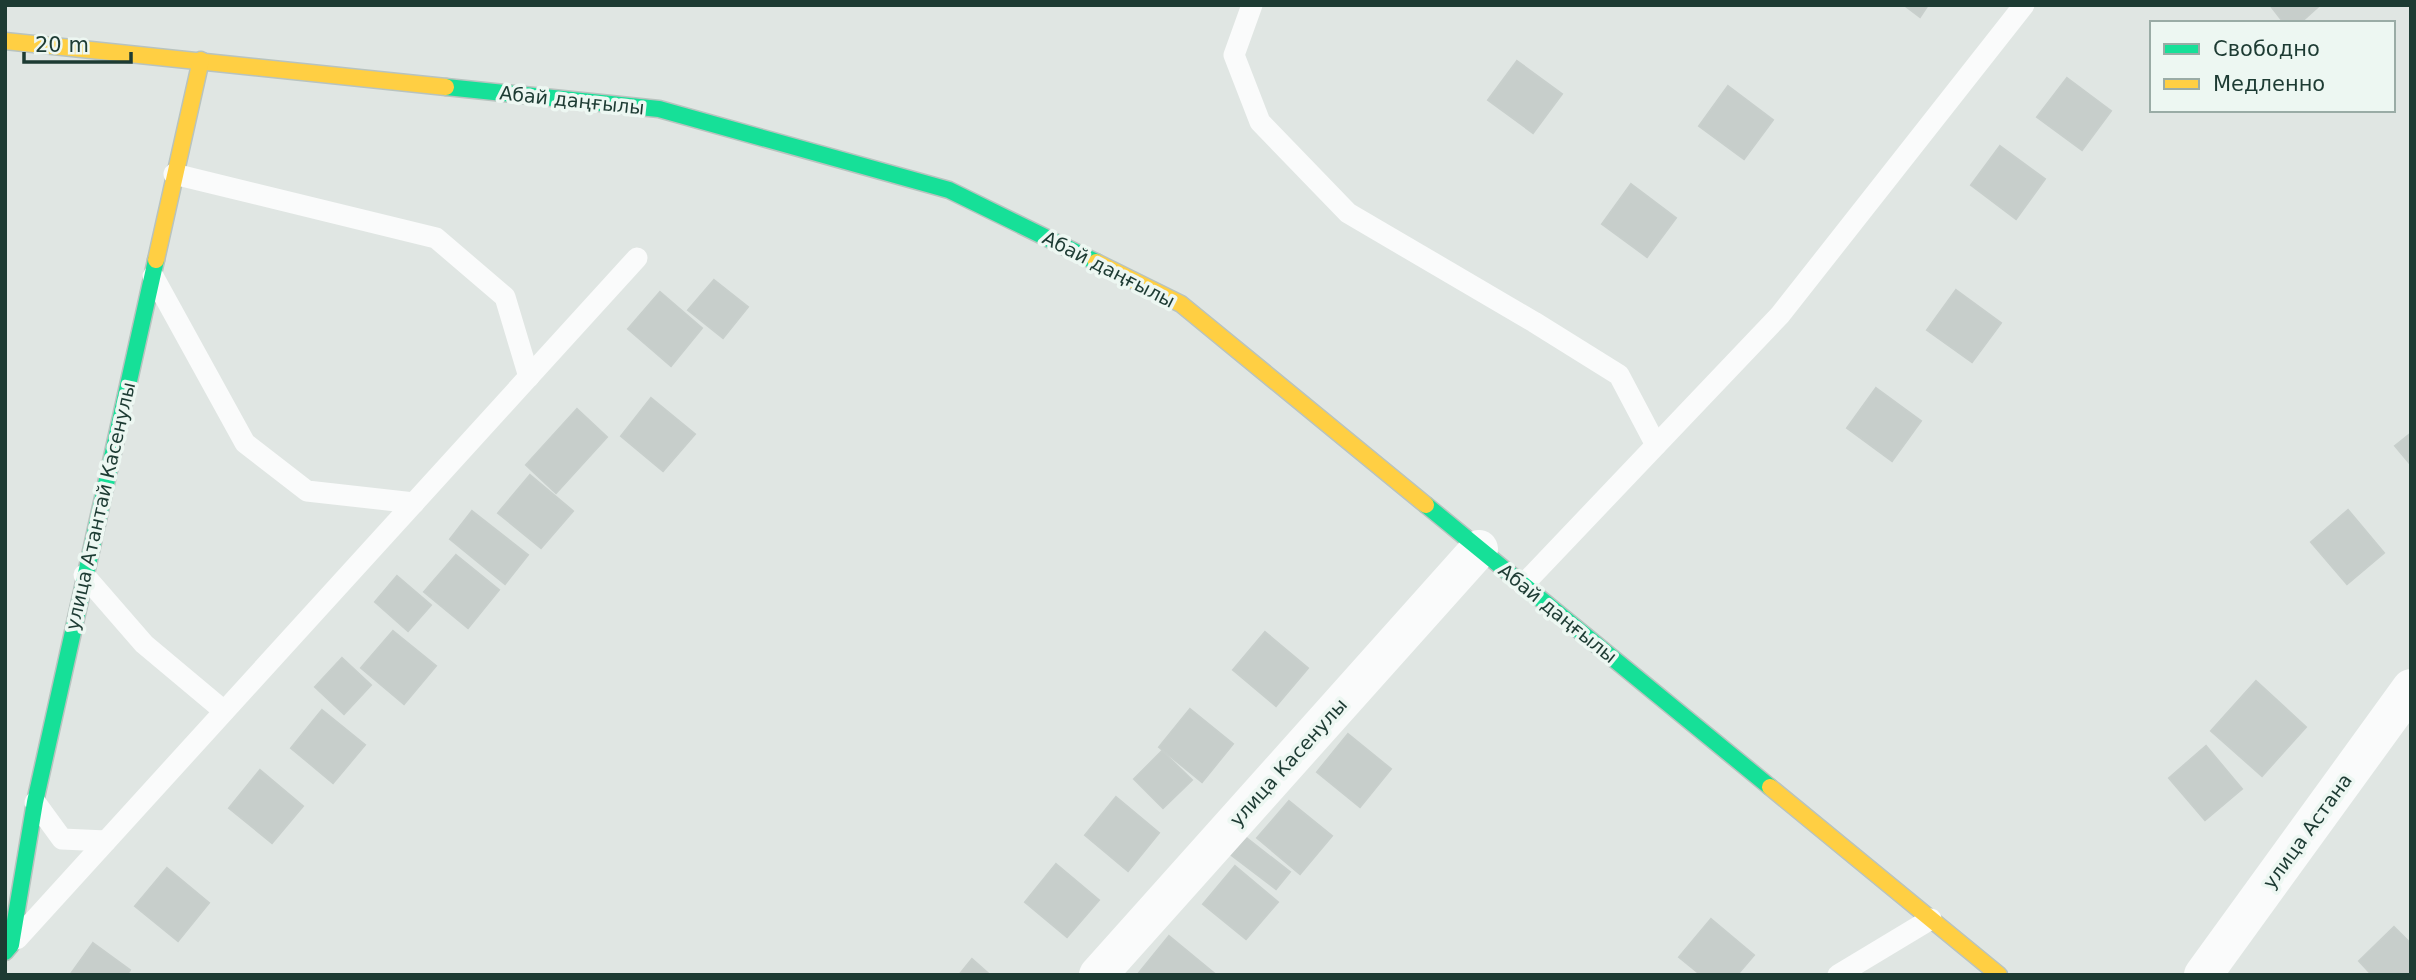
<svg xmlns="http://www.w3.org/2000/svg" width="2416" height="980" viewBox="0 0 2416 980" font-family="'DejaVu Sans',sans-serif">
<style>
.building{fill:#c7cecb;stroke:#c8cfcc;stroke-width:2}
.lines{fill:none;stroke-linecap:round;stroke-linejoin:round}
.fast-casing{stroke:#b8c3bf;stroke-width:19}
.slow-casing{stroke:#b8c3bf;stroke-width:19}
.lane{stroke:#fafbfb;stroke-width:21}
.street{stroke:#fafbfb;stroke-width:38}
.fast{stroke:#16e098;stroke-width:16}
.slow{stroke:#ffcf43;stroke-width:16}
.labels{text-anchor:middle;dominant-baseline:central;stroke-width:7;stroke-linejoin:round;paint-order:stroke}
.street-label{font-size:19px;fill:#1d3b33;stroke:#edf7f2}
</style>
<rect width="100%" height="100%" fill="#e0e6e3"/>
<!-- building -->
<g class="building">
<polygon points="1904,5 1928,5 1920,17"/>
<polygon points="2270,5 2320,5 2300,23 2284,23"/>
<polygon points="1517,61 1562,94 1533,133 1488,100"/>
<polygon points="2067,78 2111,111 2082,150 2037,117"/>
<polygon points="1728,86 1773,120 1744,159 1699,126"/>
<polygon points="2000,146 2045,179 2016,219 1971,185"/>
<polygon points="1631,184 1676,218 1647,257 1602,224"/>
<polygon points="714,280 748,307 723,338 688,310"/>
<polygon points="1956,290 2001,323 1972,362 1927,330"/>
<polygon points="660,292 702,328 671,366 628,329"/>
<polygon points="1876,388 1921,421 1892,461 1847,428"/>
<polygon points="651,398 695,434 663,471 621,436"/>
<polygon points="577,409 607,437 556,493 526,465"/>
<polygon points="2411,433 2411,465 2395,446"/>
<polygon points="530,475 573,511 541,548 498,513"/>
<polygon points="2348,510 2384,553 2347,584 2311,542"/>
<polygon points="472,511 528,555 505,584 450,539"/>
<polygon points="456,555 499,590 468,628 424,592"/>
<polygon points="397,576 431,605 408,631 375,602"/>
<polygon points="393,631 436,666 404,704 361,668"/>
<polygon points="1265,632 1308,668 1276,706 1233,670"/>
<polygon points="342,658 371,685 344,714 315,687"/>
<polygon points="2256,681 2306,727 2262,776 2211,731"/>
<polygon points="1190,709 1233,744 1202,782 1159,747"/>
<polygon points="322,710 365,745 333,783 291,748"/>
<polygon points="1348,734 1391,769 1360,807 1317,772"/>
<polygon points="2206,746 2242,789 2205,820 2169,778"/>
<polygon points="1162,751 1192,780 1163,808 1134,779"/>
<polygon points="260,770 303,806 272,843 229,808"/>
<polygon points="1116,797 1159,833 1128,871 1085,835"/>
<polygon points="1289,801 1332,836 1300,874 1257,838"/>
<polygon points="1244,836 1290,872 1276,889 1230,854"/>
<polygon points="1056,864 1099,900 1067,937 1025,902"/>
<polygon points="1235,866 1278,902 1246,939 1203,904"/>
<polygon points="167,868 209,903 178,941 135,906"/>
<polygon points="1711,919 1754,955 1737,975 1701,975 1679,957"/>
<polygon points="2394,927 2411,944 2411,975 2372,975 2359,961"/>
<polygon points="1169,936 1215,974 1215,975 1138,974"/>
<polygon points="93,943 130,970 127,975 70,975"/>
<polygon points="972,959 990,975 959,975"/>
</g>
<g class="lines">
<!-- fast casing -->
<g class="fast-casing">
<g id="fast">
<polyline points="446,87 659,109 949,190 1096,262"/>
<polyline points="1426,505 1770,787"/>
<polyline points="5,952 11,945 35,802 156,260"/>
</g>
</g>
<!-- slow casing -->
<g class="slow-casing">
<g id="slow">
<polyline points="5,41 446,87"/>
<polyline points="156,260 201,60"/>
<polyline points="1096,262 1181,304 1426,505"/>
<polyline points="1770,787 1999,975"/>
</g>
</g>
<!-- lane -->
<g class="lane">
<polyline points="1252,5 1234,55 1260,122 1348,213 1534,322 1619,375 1656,445"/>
<polyline points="174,174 436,238 505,297 529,377"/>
<polyline points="153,276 245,443 307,491 414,503"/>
<polyline points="84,575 144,644 224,711"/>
<polyline points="1523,585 1780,315 2024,5"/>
<polyline points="35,802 62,839 106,841"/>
<polyline points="17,939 637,258"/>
<polyline points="1838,975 1931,919"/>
</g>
<!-- street -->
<g class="street">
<polyline points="1098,975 1479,549"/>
<polyline points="2203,975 2411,688"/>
</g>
<!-- fast -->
<use href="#fast" class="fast"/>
<!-- slow -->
<use href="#slow" class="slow"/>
</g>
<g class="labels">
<!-- street labels -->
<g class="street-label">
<text transform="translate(572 100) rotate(6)">Абай даңғылы</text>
<text transform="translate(1109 269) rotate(27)">Абай даңғылы</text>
<text transform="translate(100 506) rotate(-77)">улица Атантай Касенулы</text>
<text transform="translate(1558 613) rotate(39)">Абай даңғылы</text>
<text transform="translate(1288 762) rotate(-48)">улица Касенулы</text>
<text transform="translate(2307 831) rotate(-54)">улица Астана</text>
</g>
</g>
<!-- border -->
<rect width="2416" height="980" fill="none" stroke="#1d3b33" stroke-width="14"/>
<!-- legend -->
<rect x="2150" y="21" width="245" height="91" fill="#edf7f2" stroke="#9aaca6" stroke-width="2"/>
<rect x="2164" y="44" width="35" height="10" fill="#16e098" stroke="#9aaca6" stroke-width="2"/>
<text x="2213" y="56" font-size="21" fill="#1d3b33">Свободно</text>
<rect x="2164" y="79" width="35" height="10" fill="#ffcf43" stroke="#9aaca6" stroke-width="2"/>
<text x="2213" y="91" font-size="21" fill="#1d3b33">Медленно</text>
<!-- scale -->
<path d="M24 52v10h107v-10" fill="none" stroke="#1d3b33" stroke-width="3.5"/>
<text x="35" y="52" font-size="21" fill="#1d3b33" stroke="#edf7f2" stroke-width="5" paint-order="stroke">20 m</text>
</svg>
